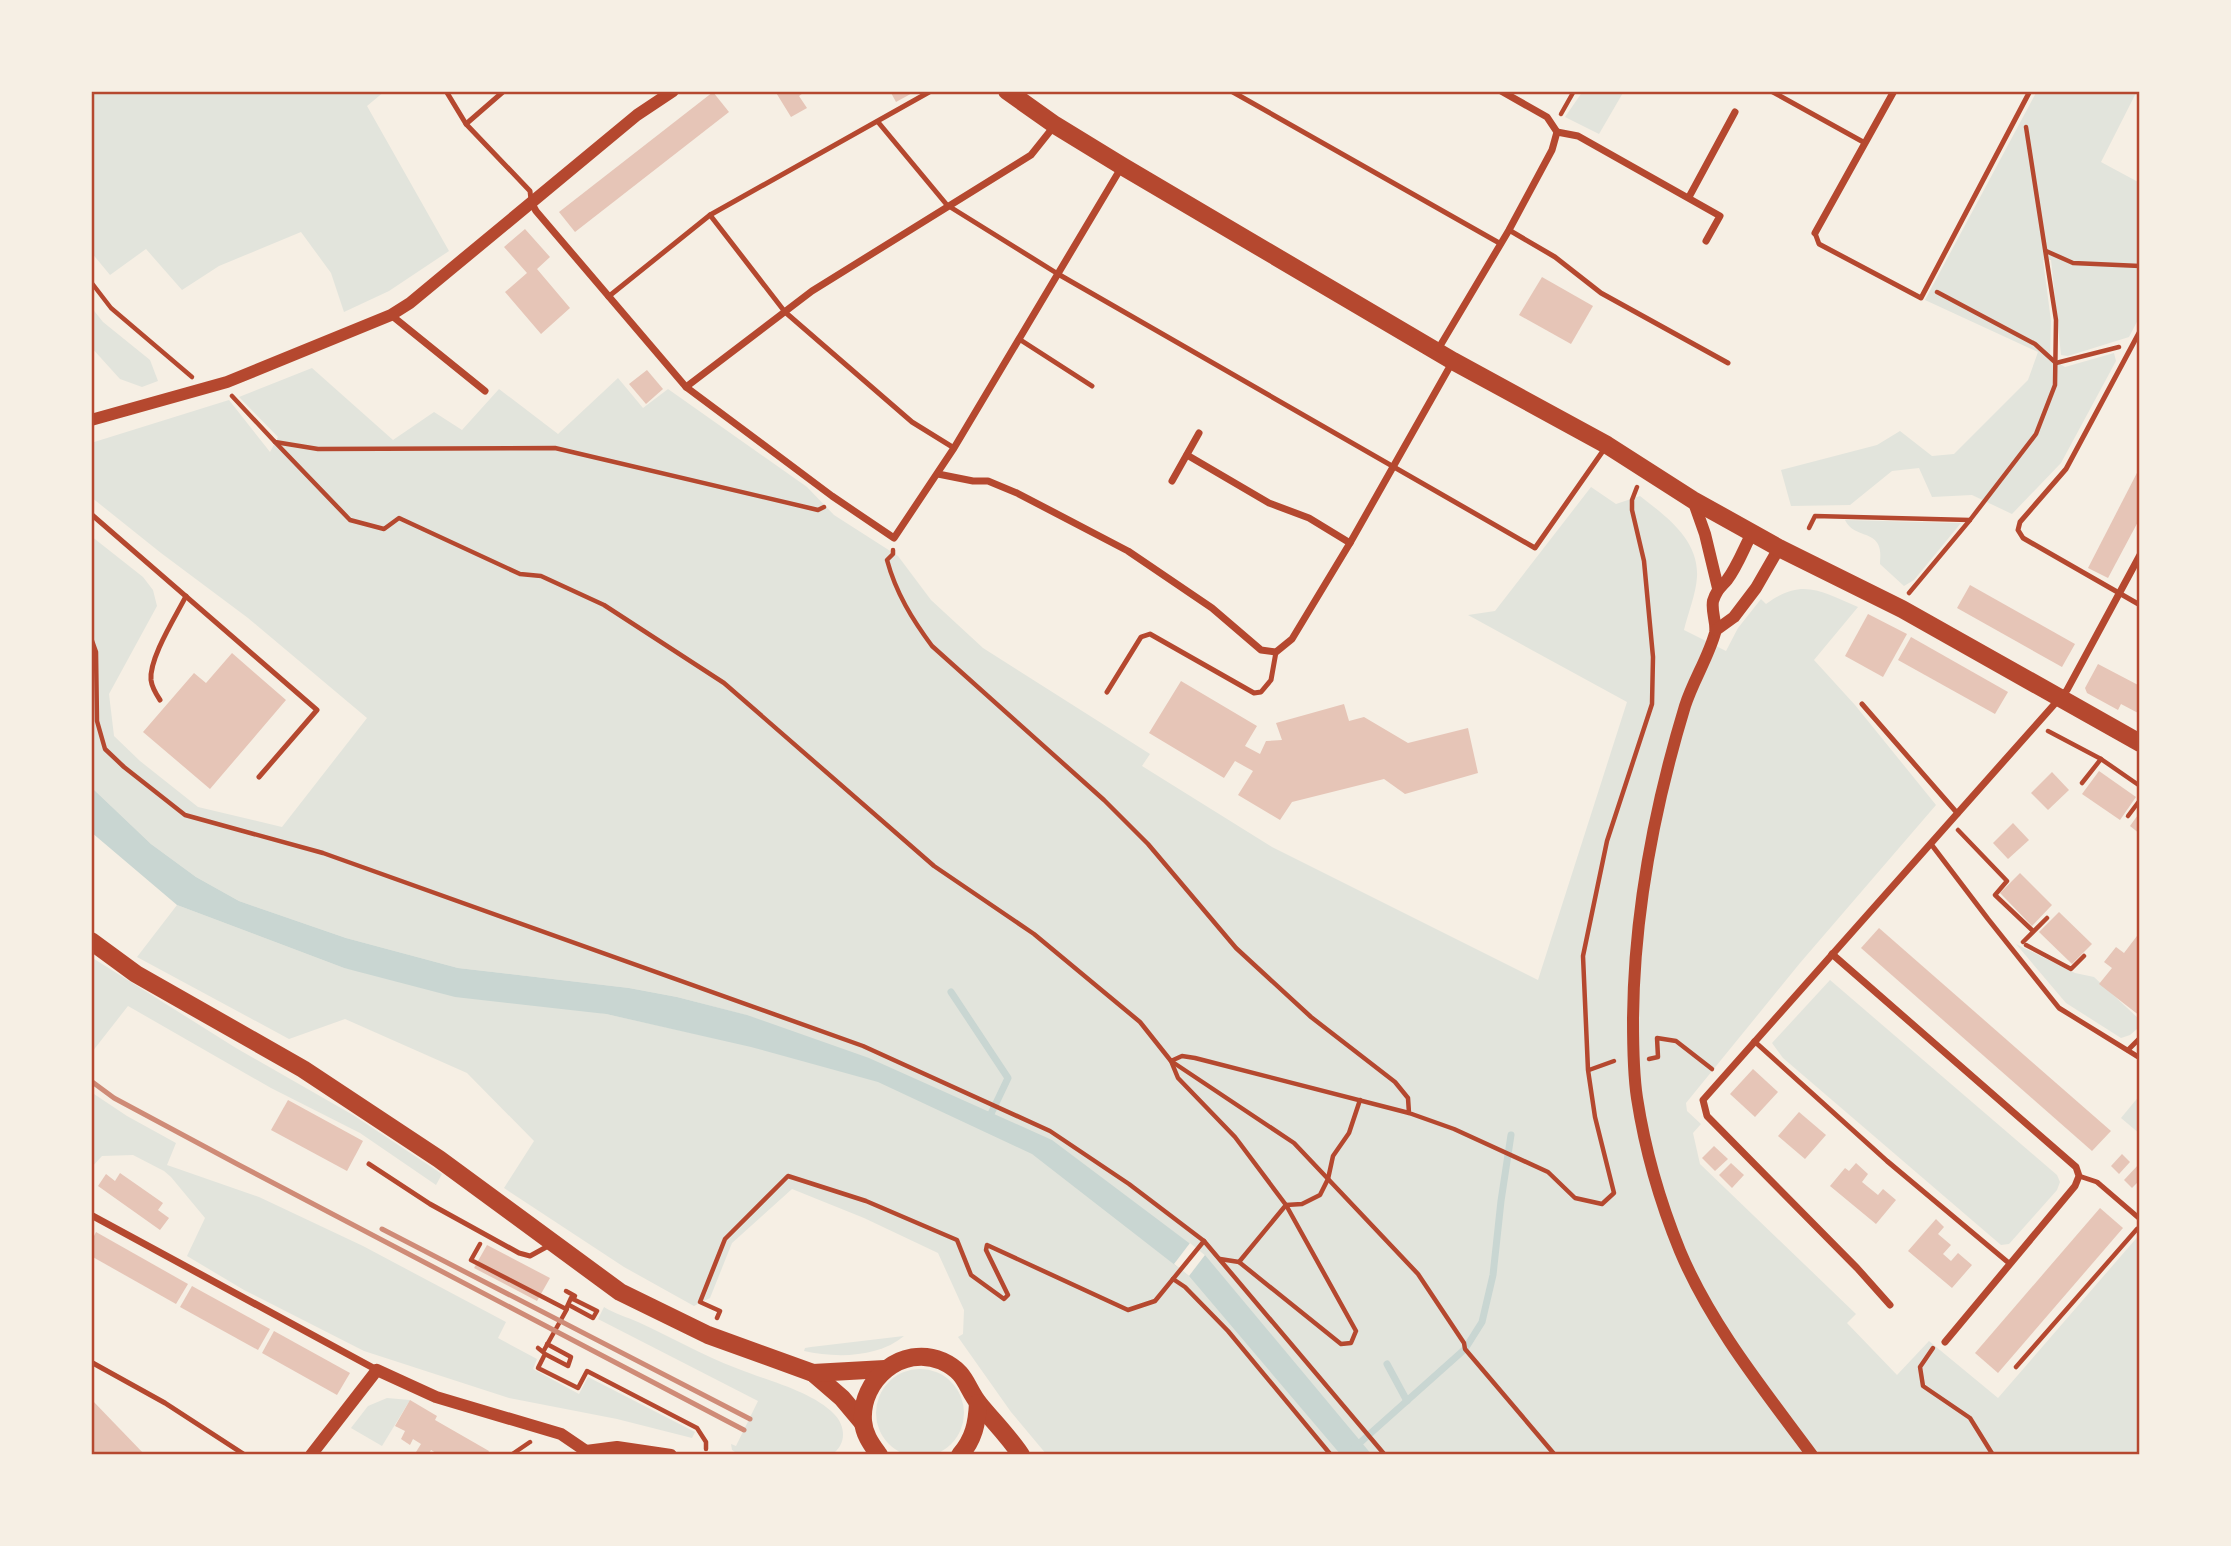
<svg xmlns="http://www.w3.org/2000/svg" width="2231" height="1546" viewBox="0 0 2231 1546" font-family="'Public Sans',sans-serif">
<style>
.green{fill:#e2e4dc}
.water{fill:#c9d6d2}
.pier{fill:#f6efe4}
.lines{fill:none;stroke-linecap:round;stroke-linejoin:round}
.stream{stroke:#c9d6d2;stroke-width:7}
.building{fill:#e6c5b7}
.path{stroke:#b5482f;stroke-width:4.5}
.service{stroke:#b5482f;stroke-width:5}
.minor{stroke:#b5482f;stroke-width:7}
.tertiary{stroke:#b5482f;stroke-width:12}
.primary{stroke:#b5482f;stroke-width:18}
.rail{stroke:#cf8b77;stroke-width:5}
.neatline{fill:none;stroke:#b5482f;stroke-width:2.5}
</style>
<rect width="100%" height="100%" fill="#f6efe4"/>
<!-- green -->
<g class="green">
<polygon points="91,91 385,91 367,106 449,251 389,291 344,312 331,273 301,232 219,266 182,290 146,249 110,275 91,252"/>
<polygon points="1583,91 1624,91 1599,134 1565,117"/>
<polygon points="2037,91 2140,91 2140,95 2136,93 2101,162 2140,183 2140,316 2129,337 2068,356 2061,355 2051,260 2043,260 2051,321 2050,358 2065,367 2114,353 2116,361 2061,463 2012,514 1972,495 1932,497 1919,468 1892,471 1850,505 1791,506 1781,470 1877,445 1900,431 1932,456 1954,454 2028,380 2038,352 1925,300"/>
<polygon points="91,307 103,322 150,360 158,381 142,387 120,379 91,347"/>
<path d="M312 368 393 440 434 412 462 430 499 389 558 434 618 378 643 408 668 389 807 487 834 515 898 556 931 600 983 648 1150 754 1142 766 1272 847 1538 980 1627 702 1468 615 1495 611 1591 487 1616 504 1640 496C1667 517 1699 540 1697 577 1696 594 1688 613 1684 630L1726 651 1738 628 1761 599 1766 604C1803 577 1821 592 1858 607L1814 660 1855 705 1936 805 1800 963 1686 1103 1687 1111 1701 1124 1693 1133 1700 1164 1856 1314 1847 1323 1897 1375 1929 1341 1998 1398 2140 1234V1455H1047L1011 1412 958 1337 963 1334 964 1310 938 1253 864 1218 792 1189 732 1243 710 1298 694 1306 624 1267 504 1188 534 1141 467 1073 345 1019 289 1039 137 957 177 905 344 968 606 1014 737 1043 746 1015 677 997 629 988 458 968 346 938 239 901 196 877 151 844 91 787V536L143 577 153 590 157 606 109 694 114 736 140 761 198 807 282 827 367 718 248 618 161 553 91 497V443L229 400 270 452 278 437 239 397Z"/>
<path d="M1845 520 1961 523 1914 580 1904 586 1880 564C1885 526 1856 542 1845 520Z"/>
<polygon points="2016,944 2075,973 2094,977 2140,1020 2140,1031 2137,1029 2130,1035 2121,1038 2066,1003"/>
<polygon points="91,957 236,1048 353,1115 442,1174 436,1185 360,1133 271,1088 128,1006 92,1052"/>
<polygon points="1830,980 2057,1175 2060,1182 2057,1190 2009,1244 2001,1245 1783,1058 1772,1043"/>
<polygon points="91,1092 127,1116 176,1143 167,1165 259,1197 363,1246 506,1322 498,1338 537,1359 533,1369 579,1394 588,1377 695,1432 692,1438 617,1419 509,1398 364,1351 244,1290 187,1256 205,1218 171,1177 164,1171 133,1155 102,1156 91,1168"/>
<polygon points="2140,1095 2140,1134 2121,1118"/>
<path d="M604 1307C615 1314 627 1317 638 1322 671 1337 702 1355 736 1368 765 1380 812 1391 834 1414 846 1426 847 1445 831 1455L738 1454 732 1450 731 1444 736 1446 758 1401 598 1319Z"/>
<path d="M904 1336C878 1358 835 1358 804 1351L805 1348 811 1347Z"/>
<circle cx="920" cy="1413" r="44"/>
<polygon points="387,1398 410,1400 382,1446 351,1428 368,1406"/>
</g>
<!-- water -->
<polygon class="water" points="91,787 151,844 196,877 239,901 346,938 458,968 629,988 677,997 747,1015 869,1058 1052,1140 1205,1255 1372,1455 1341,1455 1189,1276 1032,1154 878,1082 751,1047 606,1014 455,997 344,968 177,905 91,832"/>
<!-- pier -->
<polygon class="pier" points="1190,1243 1205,1255 1189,1276 1174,1264"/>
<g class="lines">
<!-- stream -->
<g class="stream">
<polyline points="951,992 1008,1078 988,1120"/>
<polyline points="1387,1364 1407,1401"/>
<polyline points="1354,1448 1465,1349 1482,1322 1493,1275 1501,1201 1511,1135"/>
</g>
</g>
<!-- building -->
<g class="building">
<polygon points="775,91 806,91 799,96 807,108 791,117"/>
<polygon points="890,91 916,91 896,102"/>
<polygon points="713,92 729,112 575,232 559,212"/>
<polygon points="525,229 550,257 537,269 570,308 541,334 505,292 527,273 504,247"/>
<polygon points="1542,277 1593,306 1571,344 1519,315"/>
<polygon points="647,370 663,389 646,404 629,384"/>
<polygon points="2140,467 2140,518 2108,578 2088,568"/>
<polygon points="1970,585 2075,644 2062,667 1957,608"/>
<polygon points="1868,614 1907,634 1883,677 1845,656"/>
<polygon points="1911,637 2008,692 1995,714 1898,660"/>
<polygon points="232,653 286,700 210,789 143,732 194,673 206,683"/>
<polygon points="2098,664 2140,686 2140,714 2121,704 2118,710 2087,693 2085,688"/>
<polygon points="1181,681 1257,726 1245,746 1260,754 1266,741 1282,740 1276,723 1344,704 1349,721 1364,717 1408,743 1468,728 1478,773 1405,794 1384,779 1292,802 1280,820 1238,795 1253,771 1235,761 1224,778 1149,733"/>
<polygon points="2099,771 2136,797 2120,820 2082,794"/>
<polygon points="2052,772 2069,790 2048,810 2031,793"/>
<polygon points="2140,812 2140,834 2130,826"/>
<polygon points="2013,823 2029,840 2008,859 1993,843"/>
<polygon points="2020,873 2052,905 2032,926 2000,893"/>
<polygon points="2059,912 2092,944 2072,964 2039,932"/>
<polygon points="1879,928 2111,1131 2092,1151 1861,948"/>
<polygon points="2140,932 2140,1016 2099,984 2112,968 2104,962 2116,947 2124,953"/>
<polygon points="1753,1069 1778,1092 1755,1117 1730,1094"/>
<polygon points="288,1100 363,1141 347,1171 271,1130"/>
<polygon points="1799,1112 1826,1135 1805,1159 1778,1136"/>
<polygon points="1714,1146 1728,1159 1715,1171 1702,1158"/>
<polygon points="2122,1154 2130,1162 2119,1174 2111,1166"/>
<polygon points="1731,1163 1744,1175 1732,1188 1719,1175"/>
<polygon points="1856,1163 1868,1174 1862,1182 1878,1195 1883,1189 1896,1200 1876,1224 1830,1186 1845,1168 1849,1171"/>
<polygon points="2139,1164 2140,1180 2132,1188 2124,1180"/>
<polygon points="120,1173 163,1203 158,1210 169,1218 160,1230 98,1186 106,1174 115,1181"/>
<polygon points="2100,1208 2123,1228 1998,1373 1975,1353"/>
<polygon points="1936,1219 1944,1227 1938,1234 1951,1245 1943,1254 1951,1261 1958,1253 1972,1265 1952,1288 1908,1251"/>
<polygon points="96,1232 188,1284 176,1304 91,1256 91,1242"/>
<polygon points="487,1245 550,1278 537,1301 474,1268"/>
<polygon points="192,1286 270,1329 258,1350 180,1307"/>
<polygon points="274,1331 350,1373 337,1395 262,1353"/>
<polygon points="91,1399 145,1455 91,1455"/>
<polygon points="410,1400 437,1416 435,1420 489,1451 487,1455 434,1455 436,1453 431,1450 428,1455 422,1455 416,1452 421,1444 413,1439 410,1445 401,1439 405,1431 395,1426"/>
</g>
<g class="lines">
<!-- path -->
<g class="path">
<polyline points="1561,114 1574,91"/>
<polyline points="2046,251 2073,263 2140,266"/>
<polyline points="91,282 111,308 192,377"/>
<polyline points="1937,292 2035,344 2056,363 2119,347"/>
<polyline points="232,396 275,442 318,449 555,448 818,510 824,507"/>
<polyline points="275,442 350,520 384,529 399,518 520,574 541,576 604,605 724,683 934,866 1034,934 1140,1022 1171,1061 1294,1143 1418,1274 1464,1343 1465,1349 1555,1455"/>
<polyline points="1809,528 1815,516 1970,520"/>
<path d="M893 550V554L887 560C896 593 912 619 932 646L1104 800 1148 844 1236 948 1311 1017 1395 1082 1408 1098 1409 1113 1454 1129 1548 1172 1575 1198 1602 1204 1614 1193 1595 1117 1588 1070 1583 956 1607 841 1652 704 1653 657 1644 561 1632 510V500L1637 487"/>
<polyline points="1909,593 1970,520 2036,434 2055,385 2056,320 2026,127"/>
<polyline points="91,638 96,652 97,721 105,749 124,767 185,815 323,853 863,1046 1050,1131 1129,1184 1204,1241 1385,1455"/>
<polyline points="2048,731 2101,759 2140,786"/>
<polyline points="2082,783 2101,759"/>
<polyline points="2128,816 2140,800"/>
<polyline points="1958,830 2007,881 1995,895 2033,931"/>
<polyline points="2023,942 2047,918"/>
<polyline points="2026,945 2071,969 2084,956"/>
<polyline points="1649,1059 1658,1057 1657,1038 1676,1041 1712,1069"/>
<polyline points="1589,1070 1614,1061"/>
<polyline points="480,1244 471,1260 566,1309 571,1298 597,1311 593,1318 569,1305"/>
<polyline points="1220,1259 1239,1262 1341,1344 1351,1343 1356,1331 1286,1205 1235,1137 1178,1078 1171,1061 1182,1056 1195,1058 1409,1113"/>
<polyline points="1239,1262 1286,1205 1302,1204 1320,1195 1328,1179 1333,1156 1349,1133 1360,1100"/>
<polyline points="1173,1279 1185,1287 1228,1331 1331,1455"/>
<polyline points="566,1291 575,1296 573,1299"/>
<polyline points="717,1318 720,1311 700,1302 725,1239 788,1176 866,1201 957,1240 971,1275 1004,1299 1008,1295 986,1250 987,1245 1128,1310 1155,1301 1204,1241"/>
<polyline points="547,1344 571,1357 568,1366 545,1354 538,1368 578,1388 587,1371 697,1428 706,1442 706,1449"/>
<polyline points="538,1348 543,1352 567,1309"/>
<polyline points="1933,1348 1920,1367 1923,1386 1970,1418 1993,1455"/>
<polyline points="2016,1367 2137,1229"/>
<polyline points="511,1455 530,1442"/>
</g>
<!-- service -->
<g class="service">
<polyline points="446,91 466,124 530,191 531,200"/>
<polyline points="1231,91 1501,244"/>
<polyline points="1771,91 1865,143"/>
<polyline points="878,122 947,205 1058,274 1535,548 1605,448"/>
<polyline points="466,124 504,91"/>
<polyline points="710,215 785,312 912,422 954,448"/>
<polyline points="1509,230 1555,257 1601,293 1728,363"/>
<polyline points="1815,233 1819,244 1921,298 2030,91"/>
<polyline points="608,297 710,215 931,91"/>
<polyline points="2140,331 2066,469 2020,522 2018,530 2023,538 2140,605"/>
<polyline points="1019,339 1092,386"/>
<polyline points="91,514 317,710 259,777"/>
<polyline points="1107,692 1141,637 1150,634 1254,693 1261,692 1271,680 1276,652"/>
<path d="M160 700C156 694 152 688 151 680 149 658 176 616 186 596"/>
<polyline points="1862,704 1958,814"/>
<polyline points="1931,844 1988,919 2059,1008 2140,1058"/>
<polyline points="1754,1041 1887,1161 2010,1264"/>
<polyline points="2128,1050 2140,1038"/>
<polyline points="369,1164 430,1204 519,1253 530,1256 550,1245"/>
<polyline points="2079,1176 2097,1182 2140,1219"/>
<polyline points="91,1362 165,1403 245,1455"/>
</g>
<!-- minor -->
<g class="minor">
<polyline points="1557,132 1578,136 1720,216 1706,241"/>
<polyline points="1689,197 1735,112"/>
<polyline points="531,202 536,211 686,387 832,496 894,538 954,448 1121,168"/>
<polyline points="1815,233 1894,91"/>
<polyline points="391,315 485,391"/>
<polyline points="1437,351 1509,230 1552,150 1557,132 1547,117 1501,91"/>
<polyline points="686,387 812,291 1031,155 1055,125"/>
<polyline points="1187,455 1269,503 1309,518 1350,543"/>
<polyline points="938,474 973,481 988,481 1017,493 1128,551 1212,608 1261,650 1276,652 1292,639 1350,543 1453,361"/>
<polyline points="1172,481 1199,433"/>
<polyline points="1832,954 2076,1167 2079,1176 2075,1186 1945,1342"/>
<polyline points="91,1215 377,1370"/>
<polyline points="1890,1305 1857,1268 1707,1116 1703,1100 2067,690 2140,555"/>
</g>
<!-- tertiary -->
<g class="tertiary">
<polyline points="91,420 227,382 391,315 410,303 637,115 673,91"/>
<polyline points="1693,500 1705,534 1718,588"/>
<path d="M1752 533C1744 548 1737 567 1727 580 1720 588 1716 591 1713 601 1711 612 1717 623 1715 633 1708 658 1693 681 1685 706 1654 808 1634 913 1633 1019 1633 1045 1633 1072 1637 1098 1645 1150 1660 1202 1680 1251 1711 1325 1764 1390 1812 1455"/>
<polyline points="1716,630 1734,617 1756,588 1779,548"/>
<polyline points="586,1451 617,1447 671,1455"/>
<polyline points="311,1455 377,1370 436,1397 561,1434 586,1451"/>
</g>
<!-- primary -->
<g class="primary">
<polyline points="1007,91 1055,125 1122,166 1453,361 1607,445 1693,500 1779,548 1902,609 2140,743"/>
<polyline points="91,941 136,974 303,1069 439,1159 620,1292 708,1335 813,1373 842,1398 863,1423"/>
<polyline points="813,1373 885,1369"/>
<path d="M879 1455C872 1445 864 1435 863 1421 860 1380 902 1344 942 1361 968 1373 965 1387 980 1405 994 1422 1009 1437 1021 1455"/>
<path d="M960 1455C974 1439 977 1423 978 1403"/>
</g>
<!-- rail -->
<g class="rail">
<polyline points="91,1081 114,1098 239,1165 744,1430"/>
<polyline points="382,1229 750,1419"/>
</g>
</g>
<!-- border -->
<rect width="2231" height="1546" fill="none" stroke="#f6efe4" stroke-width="186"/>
<rect x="93" y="93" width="2045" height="1360" class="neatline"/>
</svg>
